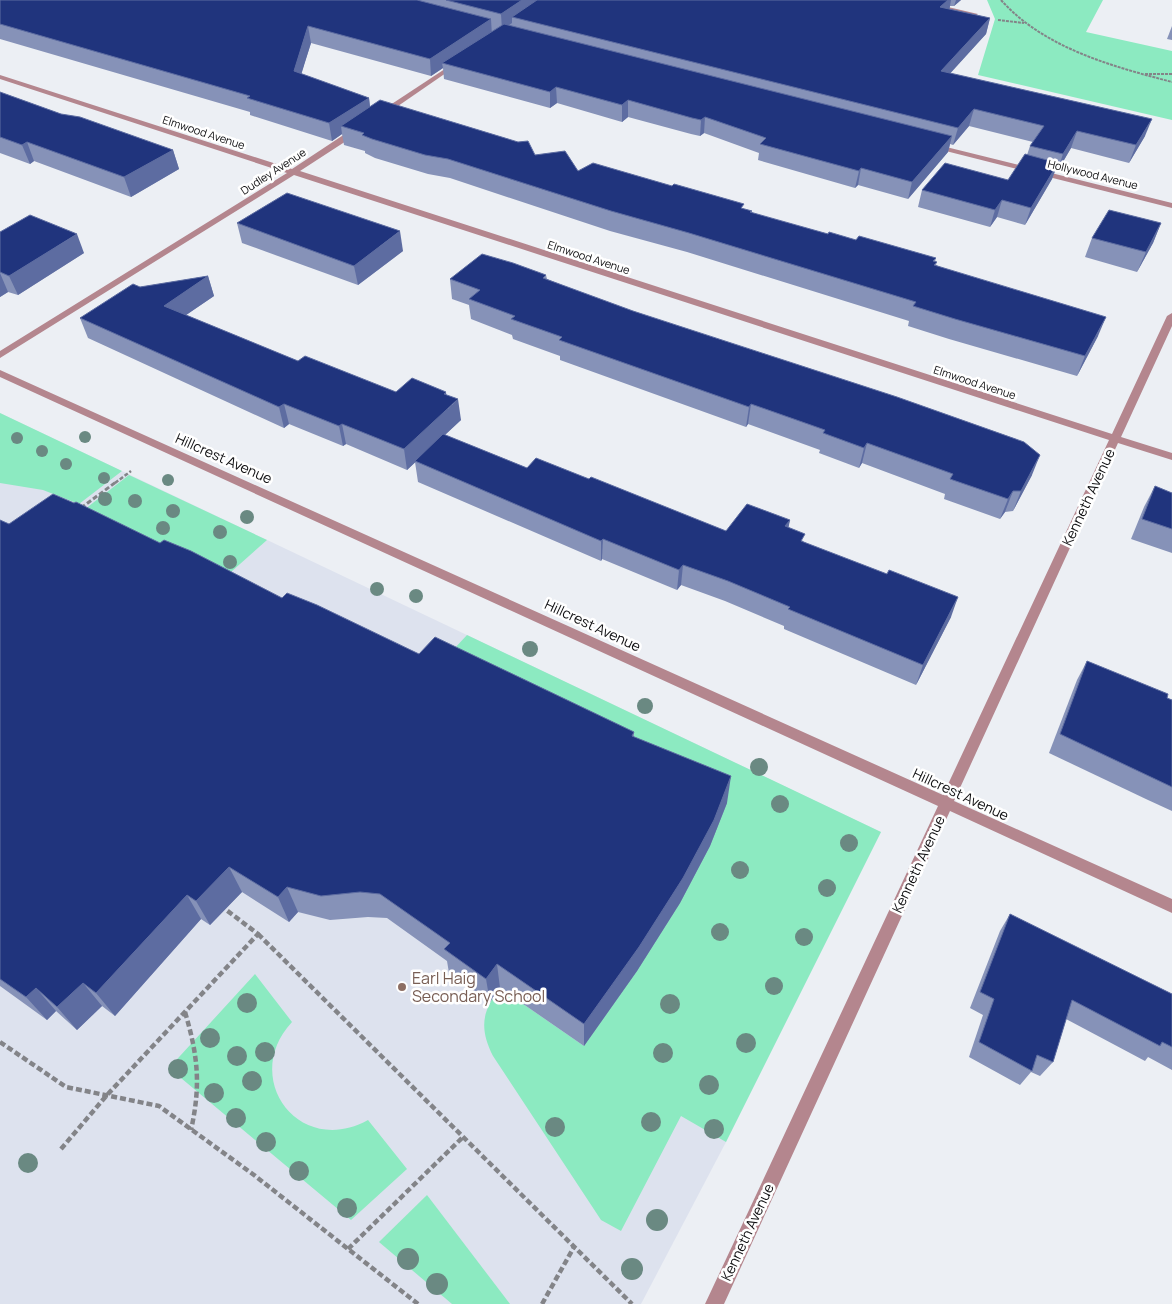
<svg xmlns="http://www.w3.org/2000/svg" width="1172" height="1304" viewBox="0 0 1172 1304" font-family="Manrope,sans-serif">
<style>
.built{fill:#dde2ee}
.green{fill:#8ceac1}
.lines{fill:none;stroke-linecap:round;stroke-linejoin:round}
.path-far3{stroke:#838488;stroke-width:2;stroke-dasharray:3 1;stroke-linecap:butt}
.path-far2{stroke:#838488;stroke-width:2.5;stroke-dasharray:4 2;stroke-linecap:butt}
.path-far1{stroke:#838488;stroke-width:3;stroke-dasharray:5 2.5;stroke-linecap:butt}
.path{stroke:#838488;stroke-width:4.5;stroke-dasharray:6 3;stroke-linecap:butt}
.minor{fill:#b4868e;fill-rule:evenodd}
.tree{fill:#6a8982}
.wall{fill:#8692b8}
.shaded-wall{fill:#5d6ca1}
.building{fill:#20347d;stroke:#5d6ca1}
.education-dot{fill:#8d6e63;stroke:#fff;stroke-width:2}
.labels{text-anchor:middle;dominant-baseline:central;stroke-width:5;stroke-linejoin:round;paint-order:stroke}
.far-street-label{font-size:11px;fill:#0f0f11;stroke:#fff}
.street-label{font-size:14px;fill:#0f0f11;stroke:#fff}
.near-education-label{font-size:16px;fill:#785e54;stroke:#fff;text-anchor:start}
</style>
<rect width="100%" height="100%" fill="#eceff4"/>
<!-- built -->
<polygon class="built" points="0,413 881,832 726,1142 641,1304 0,1304"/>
<!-- green -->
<g class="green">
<polygon points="987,0 1103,0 1086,32 1172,51 1172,120 978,75 995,19"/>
<polygon points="0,413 122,471 79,504 43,490 0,483"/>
<polygon points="129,475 267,540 231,572 67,523"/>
<path d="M467 635 881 832 726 1142 681 1116 621 1231 601 1220 493 1056C479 1028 482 1011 500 988L584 1046 439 665Z"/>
<path d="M255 974 292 1022C240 1078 299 1158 368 1120L407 1169 351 1220 169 1068Z"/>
<polygon points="427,1195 510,1304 452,1304 379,1242"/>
</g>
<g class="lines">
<!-- path-far3 -->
<g class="path-far3">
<path d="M1001 0C1044 48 1111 66 1172 82"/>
<polyline points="998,20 1024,23"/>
<polyline points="1145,74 1172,74"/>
</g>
<!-- path-far2 -->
<polyline class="path-far2" points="115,483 131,471"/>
<!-- path-far1 -->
<polyline class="path-far1" points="81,508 116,482"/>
<!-- path -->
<g class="path">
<polyline points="258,934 632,1304"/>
<path d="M185 1012C198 1056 201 1085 191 1130"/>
<polyline points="0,1042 66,1087 159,1106 254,1175 418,1304"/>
<polyline points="61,1149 107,1095 258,934 225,909"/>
<polyline points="348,1249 463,1137"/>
<polyline points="542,1304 574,1247"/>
</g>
<!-- minor -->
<g class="minor">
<polygon points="906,0 918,0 978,14 975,16"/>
<polygon points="457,61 460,63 459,64 385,115 378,113"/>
<polygon points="0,75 292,169 354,128 360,128 360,132 300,171 1112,434 1167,316 1172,313 1172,326 1121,437 1172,453 1172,460 1118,443 954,801 1172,899 1172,913 950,811 724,1304 705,1304 938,806 0,377 0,370 943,795 1109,440 294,175 0,358 0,351 287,173 0,79"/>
<polygon points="930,143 1172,203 1172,208 930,147"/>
</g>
</g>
<!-- trees -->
<g class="tree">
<circle cx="85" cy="437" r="6"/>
<circle cx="17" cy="438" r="6"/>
<circle cx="42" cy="451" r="6"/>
<circle cx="66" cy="464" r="6"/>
<circle cx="104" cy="478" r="6"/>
<circle cx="168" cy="480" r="6"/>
<circle cx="105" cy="499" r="7"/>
<circle cx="135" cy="501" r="7"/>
<circle cx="173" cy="511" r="7"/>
<circle cx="247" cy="517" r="7"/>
<circle cx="163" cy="528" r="7"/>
<circle cx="220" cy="532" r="7"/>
<circle cx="230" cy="562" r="7"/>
<circle cx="377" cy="589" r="7"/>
<circle cx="416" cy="596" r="7"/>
<circle cx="530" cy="649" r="8"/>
<circle cx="645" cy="706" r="8"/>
<circle cx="759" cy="767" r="9"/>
<circle cx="780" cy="804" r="9"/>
<circle cx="849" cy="843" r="9"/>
<circle cx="740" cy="870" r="9"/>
<circle cx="827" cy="888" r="9"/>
<circle cx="720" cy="932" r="9"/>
<circle cx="804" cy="937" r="9"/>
<circle cx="774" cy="986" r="9"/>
<circle cx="247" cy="1003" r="10"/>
<circle cx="670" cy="1004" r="10"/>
<circle cx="210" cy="1038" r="10"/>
<circle cx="746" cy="1043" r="10"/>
<circle cx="265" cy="1052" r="10"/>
<circle cx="663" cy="1053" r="10"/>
<circle cx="237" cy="1056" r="10"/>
<circle cx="178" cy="1069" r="10"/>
<circle cx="252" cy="1081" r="10"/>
<circle cx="709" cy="1085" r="10"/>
<circle cx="214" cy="1093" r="10"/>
<circle cx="236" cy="1118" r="10"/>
<circle cx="651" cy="1122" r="10"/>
<circle cx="555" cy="1127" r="10"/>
<circle cx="714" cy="1129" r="10"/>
<circle cx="266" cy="1142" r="10"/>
<circle cx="28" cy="1163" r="10"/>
<circle cx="299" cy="1171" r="10"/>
<circle cx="347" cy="1208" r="10"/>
<circle cx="657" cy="1220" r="11"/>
<circle cx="408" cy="1259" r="11"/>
<circle cx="632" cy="1269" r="11"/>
<circle cx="437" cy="1284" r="11"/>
</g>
<!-- wall -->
<g class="wall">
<polygon points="0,0 961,0 954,6 950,6 949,9 990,18 986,34 950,73 1145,136 1129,163 1071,148 1057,172 1055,171 1052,179 1025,225 997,217 990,227 918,207 922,190 1008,180 1027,155 1030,146 1033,142 969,126 953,145 950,144 948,152 908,199 858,185 855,188 758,160 759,153 704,133 700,136 691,134 628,117 622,122 557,103 550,108 444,79 443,68 431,76 311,43 301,74 369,98 370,107 535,155 578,171 744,209 752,213 828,234 936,258 935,262 937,262 936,265 1098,336 1077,376 949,339 908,326 909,321 687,252 610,231 450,178 428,174 375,158 365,153 365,151 344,145 342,134 332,141 250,115 250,112 0,39"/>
<polygon points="1172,26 1172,40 1167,39"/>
<polygon points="0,92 61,114 173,150 179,169 131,197 34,161 30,164 0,153"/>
<polygon points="237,223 403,251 358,285 242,243"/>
<polygon points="1161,223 1153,243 1137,272 1085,257 1092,238"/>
<polygon points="0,232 84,253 18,295 8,292 0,297"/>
<polygon points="546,275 547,279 1032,475 1013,511 1005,512 1000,519 944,499 945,494 862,463 859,468 819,453 820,450 748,424 746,427 560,360 560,356 513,339 512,335 471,319 469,305 452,299 450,279"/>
<polygon points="208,276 214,296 186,315 298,361 396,392 446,395 461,420 445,435 527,468 589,479 726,531 790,520 788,527 804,542 951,617 916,685 784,629 784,626 725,601 681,585 677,590 602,559 601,561 418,482 415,462 407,470 346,444 343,446 289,424 284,428 88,338 80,318 140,287"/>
<polygon points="1155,486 1172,493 1172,553 1131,539 1144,507"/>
<polygon points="0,520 9,524 160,543 282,598 419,654 634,732 634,737 727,803 710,846 680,903 637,971 584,1046 500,988 490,1002 449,973 447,961 387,918 368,917 330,920 298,912 289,922 242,892 210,925 201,919 115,1016 102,1006 77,1030 56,1011 47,1020 0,986"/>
<polygon points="1087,661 1172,700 1172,811 1148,800 1049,753 1077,680"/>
<polygon points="1010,914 1172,994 1172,1070 1148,1057 1145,1061 1066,1019 1053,1062 1040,1076 1031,1072 1020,1085 969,1057 983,1015 970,1008 1000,931"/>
</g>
<!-- shaded-wall -->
<g class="shaded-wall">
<polygon points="522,0 548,0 512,17 512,23 502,30 501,14"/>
<polygon points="948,0 951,0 949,12 940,7"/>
<polygon points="956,0 961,0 954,6"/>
<polygon points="990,18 986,34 937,88 941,71"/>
<polygon points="491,19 492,36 442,63 443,68 431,76 430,59"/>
<polygon points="308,26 311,43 297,88 294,71"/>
<polygon points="556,87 557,103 550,108 550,92"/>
<polygon points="369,98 371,115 341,126 342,134 332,141 329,123"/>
<polygon points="628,100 628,117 622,122 622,105"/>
<polygon points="974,109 969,126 953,145 958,128"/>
<polygon points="705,117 704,133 700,136 701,120"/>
<polygon points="1152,119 1145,136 1129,163 1136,145"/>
<polygon points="1077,131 1071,148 1057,172 1063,154"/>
<polygon points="952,136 948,152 908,199 912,182"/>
<polygon points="27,142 34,161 30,164 22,145"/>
<polygon points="173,150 179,169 131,197 124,177"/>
<polygon points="1058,163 1052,179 1025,225 1031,208"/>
<polygon points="861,168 858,185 855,188 859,171"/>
<polygon points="1002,200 997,217 990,227 995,210"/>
<polygon points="1161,223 1153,243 1137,272 1146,252"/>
<polygon points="400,231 403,251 358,285 354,266"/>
<polygon points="77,234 84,253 18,295 9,276"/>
<polygon points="0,273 8,292 0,297"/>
<polygon points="208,276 214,296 170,326 164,306"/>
<polygon points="1106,317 1098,336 1077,376 1085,356"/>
<polygon points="446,392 448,409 458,399 461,420 407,470 404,449 444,394"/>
<polygon points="284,404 289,424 284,428 279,407"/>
<polygon points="751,404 748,424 746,427 749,407"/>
<polygon points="342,424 346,444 343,446 339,426"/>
<polygon points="867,443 862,463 859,468 864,448"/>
<polygon points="1040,455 1032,475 1013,511 1021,491"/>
<polygon points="1013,491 1005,512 1000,519 1008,499"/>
<polygon points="790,520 786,540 785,526"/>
<polygon points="603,539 602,559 601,561 601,541"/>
<polygon points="683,565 681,585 677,590 679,570"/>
<polygon points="958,597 951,617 916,685 923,665"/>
<polygon points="731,776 727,803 710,846 680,903 637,971 584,1046 584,1024"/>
<polygon points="229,867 242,892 210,925 196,901"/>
<polygon points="287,887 298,912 289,922 278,897"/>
<polygon points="187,895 201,919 115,1016 96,993"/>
<polygon points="497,964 500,988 490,1002 486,979"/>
<polygon points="83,983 102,1006 77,1030 57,1007"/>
<polygon points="36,988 56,1011 47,1020 26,997"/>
</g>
<!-- building -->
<g class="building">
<polygon points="0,0 417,0 491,19 430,59 308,26 294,71 369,98 329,123 247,98 250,96 0,24"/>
<polygon points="446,0 522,0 501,14"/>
<polygon points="537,0 948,0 940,7 990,18 941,71 1152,119 1136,145 1077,131 1063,154 1030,146 1044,126 974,109 958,128 512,17"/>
<polygon points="504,24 952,136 912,182 861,168 859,171 760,144 766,138 705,117 701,120 692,118 628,100 622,105 556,87 550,92 442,63"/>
<polygon points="0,92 61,114 80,117 173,150 124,177 27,142 22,145 0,137"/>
<polygon points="380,100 518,142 528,141 535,155 565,151 578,171 593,163 672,186 674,184 744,204 741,208 752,211 750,212 828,234 829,232 856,240 859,236 936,258 933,261 937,262 934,265 1106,317 1085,356 955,319 913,306 916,302 689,233 611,211 448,159 425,155 372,139 362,135 364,133 341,126"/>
<polygon points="1025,154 1058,163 1031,208 1002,200 995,210 922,190 945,163 1008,180"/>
<polygon points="287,193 400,231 354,266 237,223"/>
<polygon points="1109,210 1161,223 1146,252 1092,238"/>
<polygon points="30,215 77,234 9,276 0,272 0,232"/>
<polygon points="482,254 513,263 546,275 543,278 633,311 897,397 1024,442 1040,455 1021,491 1013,491 1008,499 950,479 953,474 867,443 864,448 823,433 825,430 751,404 749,407 559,340 562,337 511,319 515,316 469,299 480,290 450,279"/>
<polygon points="208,276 164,306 298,361 305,356 396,392 412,378 446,392 444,394 458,399 404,449 342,424 339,426 284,404 279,407 80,318 133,284 140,287"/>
<polygon points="443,434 527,468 536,458 589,479 591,477 726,531 747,504 790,520 785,526 805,534 801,541 887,574 889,570 958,597 923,665 788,609 790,607 728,581 683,565 679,570 603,539 601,541 415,461"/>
<polygon points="1155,486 1172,493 1172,529 1142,519"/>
<polygon points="53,494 74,503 76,502 160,543 164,540 191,551 282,598 287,593 317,605 419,654 435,637 634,732 632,736 731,776 714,820 683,878 639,947 584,1024 497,964 486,979 444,949 450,943 380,894 360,892 321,896 287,887 278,897 229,867 196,901 187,895 96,993 83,983 57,1007 36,988 26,997 0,979 0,520 9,524"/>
<polygon points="1087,661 1168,694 1167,698 1172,700 1172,787 1060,734"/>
<polygon points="1010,914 1172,994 1172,1047 1162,1042 1160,1046 1072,1000 1053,1062 1037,1055 1032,1071 979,1042 994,999 980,992"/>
</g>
<!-- markers -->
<circle class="education-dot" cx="402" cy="987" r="5"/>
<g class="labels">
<!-- far-street labels -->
<g class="far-street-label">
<text transform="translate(204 132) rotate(18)">Elmwood Avenue</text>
<text transform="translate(273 171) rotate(-33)">Dudley Avenue</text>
<text transform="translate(1093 174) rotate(14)">Hollywood Avenue</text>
<text transform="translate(589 257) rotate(18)">Elmwood Avenue</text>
<text transform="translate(975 382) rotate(18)">Elmwood Avenue</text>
</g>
<!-- street labels -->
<g class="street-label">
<text transform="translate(224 458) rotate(24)">Hillcrest Avenue</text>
<text transform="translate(1088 497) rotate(-65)">Kenneth Avenue</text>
<text transform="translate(593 625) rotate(25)">Hillcrest Avenue</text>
<text transform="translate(961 794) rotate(25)">Hillcrest Avenue</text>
<text transform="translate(918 864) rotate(-65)">Kenneth Avenue</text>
<text transform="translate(747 1232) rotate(-65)">Kenneth Avenue</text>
</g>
<!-- near-education labels -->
<g class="near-education-label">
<text x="412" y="978">Earl Haig<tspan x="412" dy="18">Secondary School</tspan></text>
</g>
</g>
</svg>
